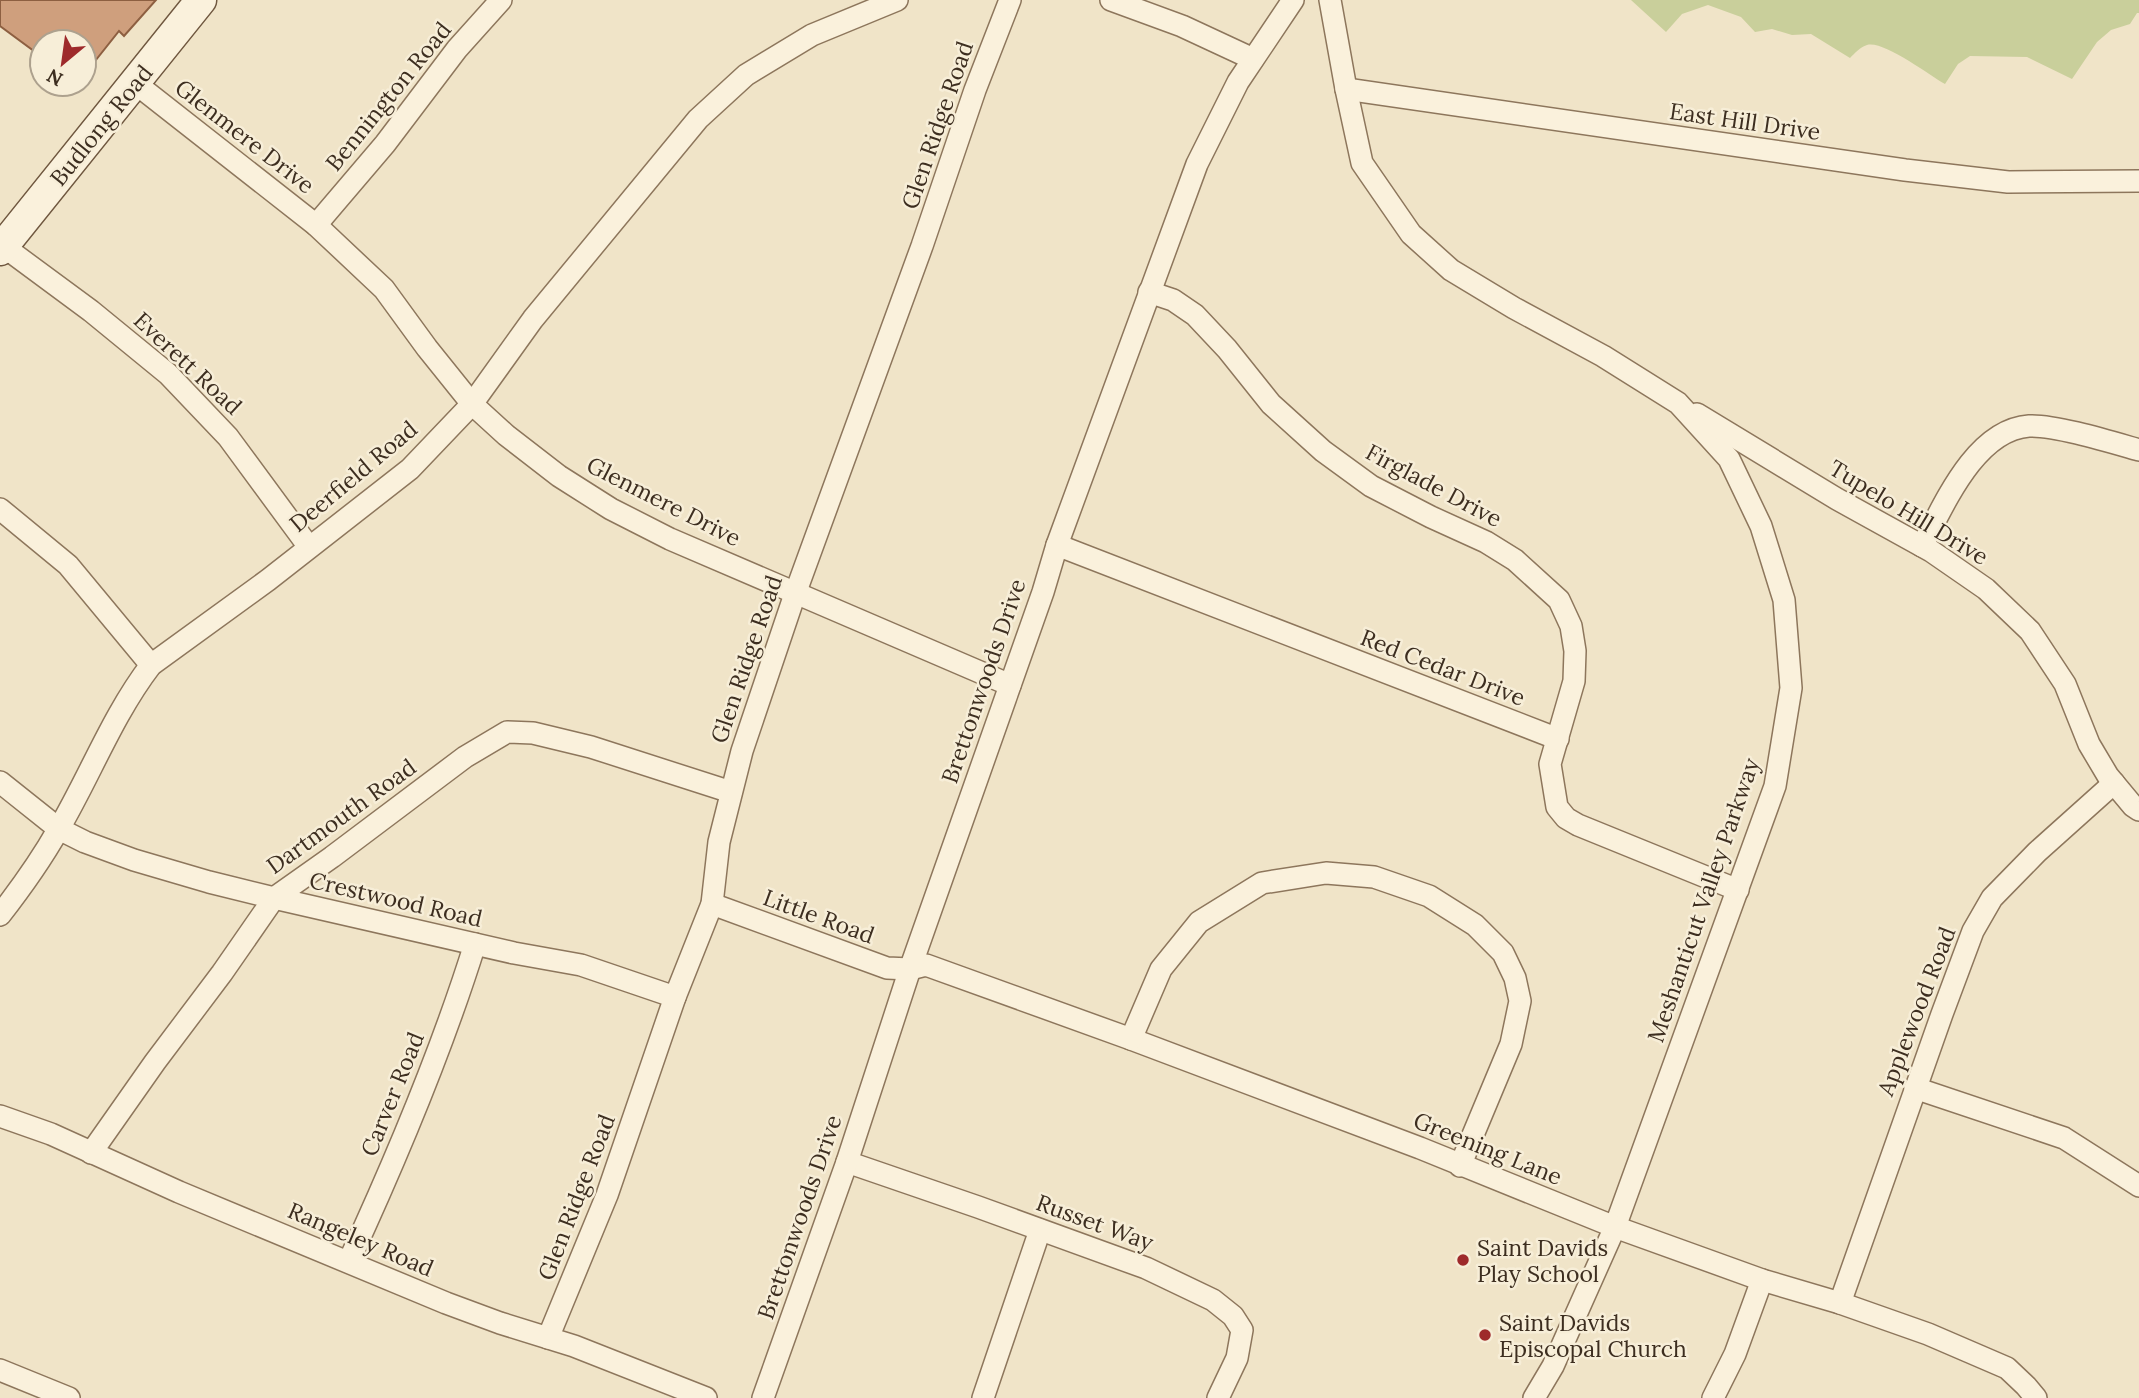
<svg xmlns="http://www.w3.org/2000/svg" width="2139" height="1398" viewBox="0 0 2139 1398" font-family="Lora,serif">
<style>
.green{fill:#c9cf9b}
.building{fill:#cf9f7d;stroke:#8d5f41;stroke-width:2}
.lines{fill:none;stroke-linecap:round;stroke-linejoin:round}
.minor-casing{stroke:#8d765c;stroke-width:24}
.secondary-casing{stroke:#6f573f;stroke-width:33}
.minor{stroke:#faf1dc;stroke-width:21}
.secondary{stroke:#faf1dc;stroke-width:30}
.poi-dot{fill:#9e2a2b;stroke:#f7eed8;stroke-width:2.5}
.labels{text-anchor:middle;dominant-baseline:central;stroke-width:5;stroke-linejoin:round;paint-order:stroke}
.street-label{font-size:23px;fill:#3d2e20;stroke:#f7eed8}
.poi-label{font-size:23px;fill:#3d2e20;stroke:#f7eed8;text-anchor:start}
</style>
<rect width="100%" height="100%" fill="#f0e4c8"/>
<!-- green -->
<path class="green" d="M1631 0H2139V13H2137L2130 24 2111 30 2097 42 2072 79 2027 57 1970 56 1958 64 1945 84C1929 75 1883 40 1867 45 1860 47 1855 53 1850 58L1811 34 1792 35 1772 29 1755 32 1741 17 1708 5 1682 14 1666 32Z"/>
<!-- building -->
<polygon class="building" points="0,0 156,0 124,36 119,31 84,75 84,42 42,42 42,57 0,26"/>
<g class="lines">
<!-- minor casing -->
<g class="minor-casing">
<g id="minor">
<polyline points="1111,0 1182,26 1253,59"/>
<polyline points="1330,0 1346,89 1362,163 1411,234 1451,270 1514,308 1603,356 1678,403 1729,459 1761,526 1784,600 1791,688 1775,786 1615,1227 1553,1366 1534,1398"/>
<polyline points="135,83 316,225 384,289 427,348 472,404 506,435 559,476 611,509 670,539 1010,685"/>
<polyline points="1346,89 1905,170 2008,182 2139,181"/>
<polyline points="316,225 385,144 457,49 501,0"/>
<polyline points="3,246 91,311 168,374 228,437 309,547"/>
<polyline points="1149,292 1173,300 1195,315 1227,349 1271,404 1323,451 1371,486 1431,517 1486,542 1515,560 1559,600 1571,626 1575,651 1574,681 1550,764 1557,807 1566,818 1578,825 1738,890"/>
<polyline points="1697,414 1837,499 1931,551 1986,589 2030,631 2065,684 2089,744 2108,776 2133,806 2139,810"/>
<polyline points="0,509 68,565 151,665"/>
<polyline points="1057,545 1558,739"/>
<path d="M1922 546C1944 505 1975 430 2029 426 2056 425 2111 442 2139 450"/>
<polyline points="0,782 59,829 85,842 134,860 209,882 274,898 514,953 581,965 675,997"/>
<polyline points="712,904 887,968 910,969 926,965 1131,1039 1420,1148 1615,1227 1762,1280 1840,1303 1928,1334 2007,1368 2026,1386 2036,1398"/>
<path d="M0 915C21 888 41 860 58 830 90 776 112 716 151 665L268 580 410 469 472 404 533 319 698 119 746 75 812 35 897 0"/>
<polyline points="1131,1039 1161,969 1199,922 1262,883 1326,873 1374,877 1429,896 1475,925 1503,953 1515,978 1520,1001 1511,1044 1460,1166"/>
<polyline points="1915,1088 2064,1138 2139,1186"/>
<polyline points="0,1116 51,1134 179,1192 446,1303 500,1323 574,1346 706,1398"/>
<polyline points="91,1153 155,1062 222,973 274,898 332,857 465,757 507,732 533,733 591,747 731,792"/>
<polyline points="847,1162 978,1207 1146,1268 1213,1300 1233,1316 1242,1330 1237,1358 1218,1398"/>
<path d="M349 1261C397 1157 441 1053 475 944"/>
<polyline points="1840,1303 1942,1014 1973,931 1992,898 2037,852 2114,783"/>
<polyline points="548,1338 607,1195 675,997 712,904 719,842 742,751 795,594 922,246 975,90 1010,0"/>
<polyline points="0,1370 69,1398"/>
<polyline points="763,1398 847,1162 910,969 1043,592 1057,545 1197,164 1238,82 1293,0"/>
<polyline points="983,1398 1040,1230"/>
<polyline points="1713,1398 1735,1354 1762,1280"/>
</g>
</g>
<!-- secondary casing -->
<g class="secondary-casing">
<polyline id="secondary" points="0,250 201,0"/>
</g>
<!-- minor -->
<use href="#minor" class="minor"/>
<!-- secondary -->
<use href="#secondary" class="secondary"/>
</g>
<!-- markers -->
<g class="poi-dot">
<circle cx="1463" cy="1260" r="7"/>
<circle cx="1485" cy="1335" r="7"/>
</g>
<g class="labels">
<!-- street labels -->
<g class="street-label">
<text transform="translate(388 96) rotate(-51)">Bennington Road</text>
<text transform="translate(1745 121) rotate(8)">East Hill Drive</text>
<text transform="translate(101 125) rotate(-51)">Budlong Road</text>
<text transform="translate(937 125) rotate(-71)">Glen Ridge Road</text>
<text transform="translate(245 136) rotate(38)">Glenmere Drive</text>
<text transform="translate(188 363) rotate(43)">Everett Road</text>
<text transform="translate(353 476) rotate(-40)">Deerfield Road</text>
<text transform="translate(1434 485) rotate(28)">Firglade Drive</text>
<text transform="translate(664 501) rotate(27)">Glenmere Drive</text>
<text transform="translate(1909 512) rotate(31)">Tupelo Hill Drive</text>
<text transform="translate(746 659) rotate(-71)">Glen Ridge Road</text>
<text transform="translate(1443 667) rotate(21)">Red Cedar Drive</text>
<text transform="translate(983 681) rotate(-71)">Brettonwoods Drive</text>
<text transform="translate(341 816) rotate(-36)">Dartmouth Road</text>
<text transform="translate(396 899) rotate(13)">Crestwood Road</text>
<text transform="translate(1703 900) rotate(-71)">Meshanticut Valley Parkway</text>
<text transform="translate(819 916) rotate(20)">Little Road</text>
<text transform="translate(1916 1011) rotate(-69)">Applewood Road</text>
<text transform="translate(392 1094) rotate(-68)">Carver Road</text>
<text transform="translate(1488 1148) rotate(22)">Greening Lane</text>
<text transform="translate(576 1197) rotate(-69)">Glen Ridge Road</text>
<text transform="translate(799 1217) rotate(-71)">Brettonwoods Drive</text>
<text transform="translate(1095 1222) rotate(20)">Russet Way</text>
<text transform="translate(361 1239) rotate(23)">Rangeley Road</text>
</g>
<!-- poi labels -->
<g class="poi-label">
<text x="1477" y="1247">Saint Davids<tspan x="1477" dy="26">Play School</tspan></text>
<text x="1499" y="1322">Saint Davids<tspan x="1499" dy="26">Episcopal Church</tspan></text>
</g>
</g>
<!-- north arrow -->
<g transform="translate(63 63) rotate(209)"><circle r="33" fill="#f7eed8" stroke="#ada18e" stroke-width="2"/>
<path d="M0-5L12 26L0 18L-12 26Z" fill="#9e2a2b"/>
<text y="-10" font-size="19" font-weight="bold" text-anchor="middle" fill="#3d2e20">N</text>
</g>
</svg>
